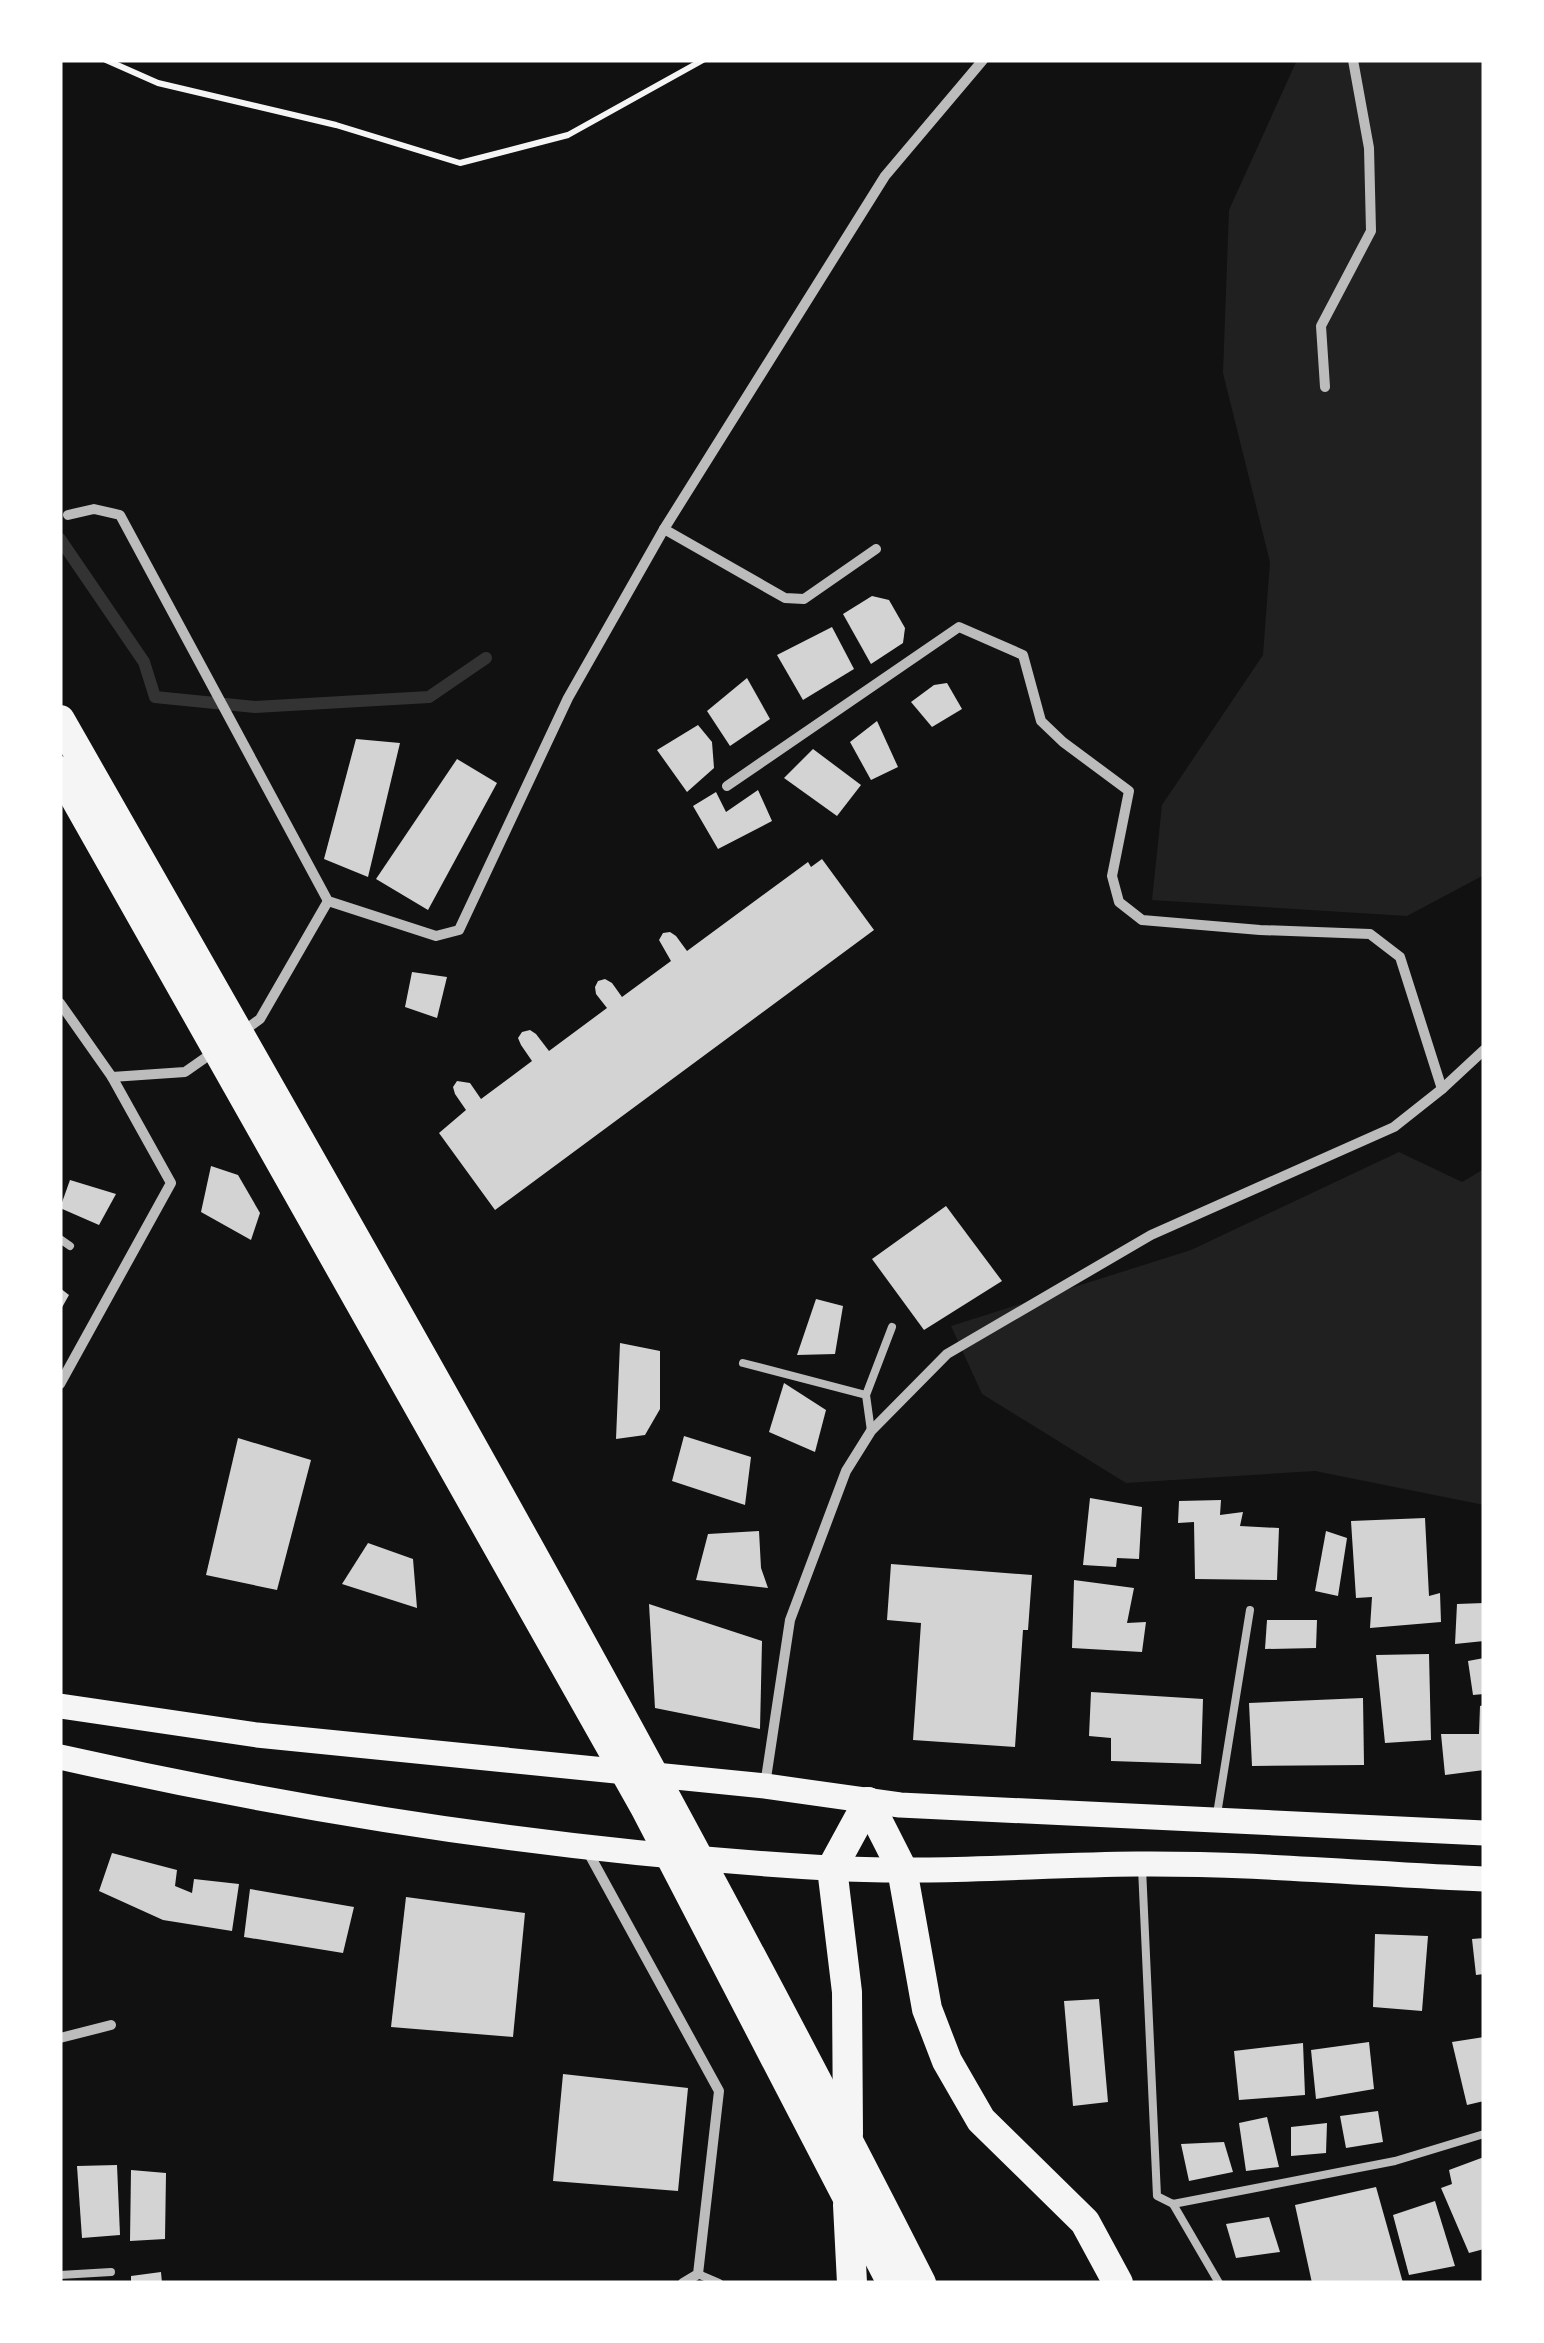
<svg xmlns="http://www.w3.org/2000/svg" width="1544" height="2343" viewBox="0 0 1544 2343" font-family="'Times New Roman',serif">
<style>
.green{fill:#202020}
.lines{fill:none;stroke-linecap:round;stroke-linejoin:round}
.stream{stroke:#333;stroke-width:12}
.building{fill:#d3d3d3}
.path{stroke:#f5f5f5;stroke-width:6}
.service{stroke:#bcbcbc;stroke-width:8}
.minor{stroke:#bcbcbc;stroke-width:10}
.primary{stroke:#f5f5f5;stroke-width:25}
.motorway{stroke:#f5f5f5;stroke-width:30}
</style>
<rect width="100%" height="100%" fill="#111"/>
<!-- green -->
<g class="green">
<polygon points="1297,60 1484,60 1484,875 1407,916 1152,900 1162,805 1263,655 1270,562 1223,373 1229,210"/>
<polygon points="1399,1152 1462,1182 1484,1169 1484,1505 1315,1471 1126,1483 982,1394 951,1326 1191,1250"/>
</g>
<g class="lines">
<!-- stream -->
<polyline class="stream" points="60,539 144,662 155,697 255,707 429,697 486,658"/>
</g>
<!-- building -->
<g class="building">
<polygon points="872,596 889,600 905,628 903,643 871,664 843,614"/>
<polygon points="832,627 854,669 803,700 777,655"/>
<polygon points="747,678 770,719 730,746 707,711"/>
<polygon points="947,683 962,709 932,727 911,702 934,685"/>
<polygon points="877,721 898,767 871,780 850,742"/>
<polygon points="698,725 712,742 714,768 687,792 657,750"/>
<polygon points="356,739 400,743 368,877 324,859"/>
<polygon points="813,749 861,785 837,816 784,778"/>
<polygon points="457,759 497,783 428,910 376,879"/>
<polygon points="758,790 772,821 718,849 693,806 716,792 726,812"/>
<polygon points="822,859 874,930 495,1210 439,1133 466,1110 455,1094 453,1087 457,1081 470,1083 481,1099 532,1061 521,1045 518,1038 522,1032 530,1030 536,1034 549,1051 607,1008 596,994 595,987 598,981 605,979 612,983 622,997 671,961 659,940 663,933 670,932 676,936 687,951 808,862 811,867"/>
<polygon points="412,972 447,977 437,1018 405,1007"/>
<polygon points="211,1166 238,1175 260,1213 251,1240 201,1212"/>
<polygon points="70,1180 116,1194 99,1225 60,1208"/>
<polygon points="946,1206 1002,1281 924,1330 872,1259"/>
<polygon points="60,1288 69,1295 60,1311"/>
<polygon points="816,1299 843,1306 835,1354 797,1355"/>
<polygon points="620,1343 660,1351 660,1409 645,1435 616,1439"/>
<polygon points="784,1383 826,1410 815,1452 769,1432"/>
<polygon points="684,1436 751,1457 745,1505 672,1481"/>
<polygon points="238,1438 311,1460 277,1590 206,1575"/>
<polygon points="1090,1498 1142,1507 1139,1559 1117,1558 1116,1567 1083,1565"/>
<polygon points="1221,1500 1220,1515 1243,1512 1240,1526 1279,1528 1277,1580 1195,1579 1194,1522 1178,1523 1179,1501"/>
<polygon points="1425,1518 1429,1596 1440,1593 1441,1622 1370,1628 1372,1597 1356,1598 1351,1521"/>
<polygon points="759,1531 761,1568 768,1588 696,1580 708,1534"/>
<polygon points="1326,1531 1347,1538 1338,1596 1315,1591"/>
<polygon points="368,1543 413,1559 417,1608 342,1584"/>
<polygon points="891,1564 1032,1575 1028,1630 1023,1630 1015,1747 913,1740 921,1623 887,1620"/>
<polygon points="1074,1580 1134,1588 1127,1623 1146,1622 1142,1652 1072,1648"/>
<polygon points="1484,1603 1484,1641 1455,1644 1457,1604"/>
<polygon points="649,1604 762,1641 760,1729 655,1708"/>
<polygon points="1267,1620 1317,1620 1316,1648 1265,1649"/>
<polygon points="1429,1654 1431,1740 1385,1743 1376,1655"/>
<polygon points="1484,1658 1484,1694 1473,1695 1468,1661"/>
<polygon points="1091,1692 1203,1699 1201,1764 1111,1761 1111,1738 1089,1736"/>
<polygon points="1363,1698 1364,1765 1252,1766 1249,1703"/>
<polygon points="1484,1705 1484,1770 1445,1775 1441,1734 1479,1734 1480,1706"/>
<polygon points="112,1853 177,1870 175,1886 192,1893 194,1879 239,1884 232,1931 163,1920 99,1891"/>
<polygon points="250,1889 354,1907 343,1953 244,1937"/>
<polygon points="406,1897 525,1913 513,2037 391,2027"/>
<polygon points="1375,1934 1428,1936 1422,2011 1373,2007"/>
<polygon points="1484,1938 1484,1974 1476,1975 1472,1939"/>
<polygon points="1099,1999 1108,2102 1073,2106 1064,2001"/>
<polygon points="1484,2037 1484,2101 1467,2105 1452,2042"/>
<polygon points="1369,2042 1374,2089 1316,2099 1311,2050"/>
<polygon points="1303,2043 1305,2095 1239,2100 1234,2051"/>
<polygon points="563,2074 688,2088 678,2191 553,2181"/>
<polygon points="1378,2111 1383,2142 1346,2148 1340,2116"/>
<polygon points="1267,2117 1279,2167 1246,2171 1239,2123"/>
<polygon points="1327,2123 1326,2153 1291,2156 1291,2127"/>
<polygon points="1224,2142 1233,2172 1189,2181 1181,2144"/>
<polygon points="1484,2157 1484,2249 1469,2253 1441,2188 1452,2184 1449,2170"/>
<polygon points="117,2165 120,2235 82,2238 77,2166"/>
<polygon points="131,2170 166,2173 165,2239 130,2241"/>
<polygon points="1376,2187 1403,2283 1312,2283 1295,2205"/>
<polygon points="1435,2201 1455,2266 1409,2275 1393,2215"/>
<polygon points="1269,2217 1280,2252 1236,2258 1226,2224"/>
<polygon points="161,2272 162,2283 131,2283 131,2276"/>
</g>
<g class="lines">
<!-- path -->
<polyline class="path" points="106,60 158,83 336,125 460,163 568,135 703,60"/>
<!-- service -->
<g class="service">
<polyline points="60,1239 70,1246"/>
<polyline points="743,1363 866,1395"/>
<polyline points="871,1431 866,1395 892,1327"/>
<polyline points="1217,1814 1250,1610"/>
<polyline points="1142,1868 1157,2196 1173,2204 1395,2161 1484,2134"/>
<polyline points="1173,2204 1219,2283"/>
<polyline points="698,2274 719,2283"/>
<polyline points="60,2275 111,2272"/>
</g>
<!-- minor -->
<g class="minor">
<polyline points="1325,387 1321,326 1371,231 1369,148 1353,60"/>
<polyline points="68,515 94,509 120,515 328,901 436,936 459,930 568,698 664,529 885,176 983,60"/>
<polyline points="664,529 785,598 804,599 876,549"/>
<polyline points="727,786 959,627 1023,655 1041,721 1063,742 1129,791 1112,876 1119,902 1142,920 1260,930 1370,934 1400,957 1442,1089"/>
<polyline points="60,1003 112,1077 171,1183 60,1384"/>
<polyline points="242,1032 260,1019 328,901"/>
<polyline points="112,1077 185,1072 215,1051"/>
<polyline points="765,1785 790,1620 846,1471 871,1431 947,1354 1151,1235 1394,1127 1442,1089 1484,1050"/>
<polyline points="588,1852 719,2091 698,2274 683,2283"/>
<polyline points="60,2038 111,2025"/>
</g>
<!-- primary -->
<g class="primary">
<polyline points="60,1706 257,1735 765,1786 900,1805 1484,1833"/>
<path d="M60 1757C313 1814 569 1853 828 1868 931 1874 1035 1865 1137 1864 1252 1863 1369 1874 1484 1879"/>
</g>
<!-- motorway -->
<g class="motorway">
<path d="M60 720C355 1237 652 1753 921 2283"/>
<polyline points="60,771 645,1807 892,2283"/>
<polyline points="868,1802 902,1869 927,2009 947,2061 981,2120 1085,2222 1118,2283"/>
<polyline points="848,2134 847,1992 832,1868 868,1802"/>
<polyline points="848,2205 852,2283"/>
</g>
</g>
<!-- border -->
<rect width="1544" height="2343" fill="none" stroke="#ffffff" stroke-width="125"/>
</svg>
